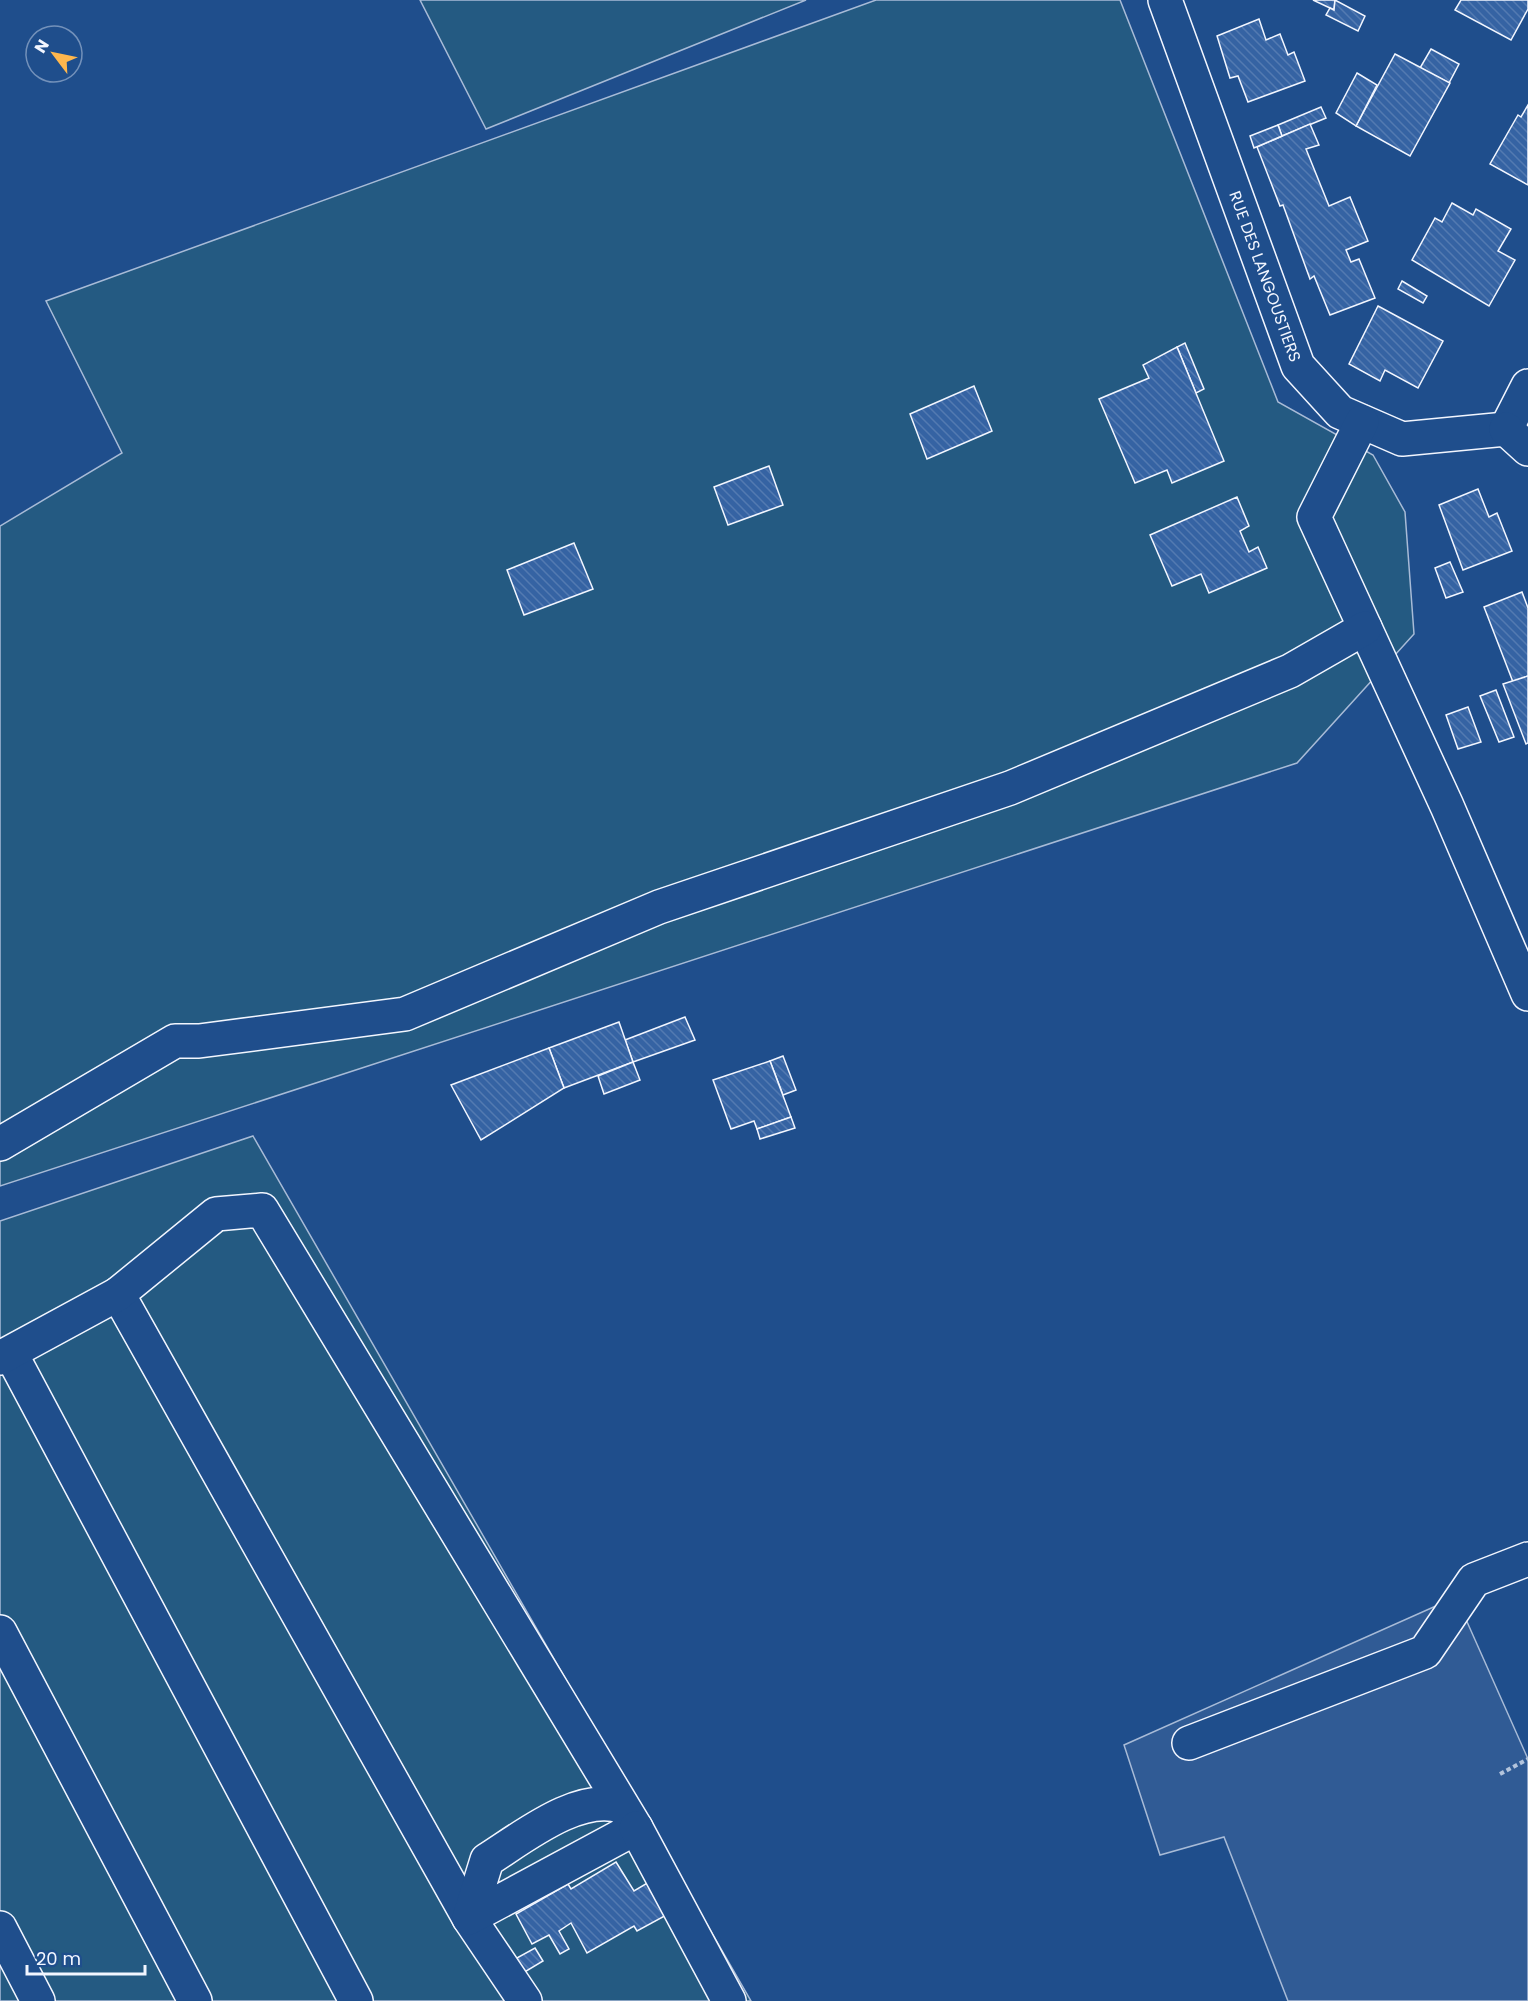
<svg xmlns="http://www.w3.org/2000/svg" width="1528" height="2001" viewBox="0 0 1528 2001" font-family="Poppins,sans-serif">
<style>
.green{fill:#245a82;stroke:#a8bbd7;stroke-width:1.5}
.parking{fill:#305b95;stroke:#a8bbd7;stroke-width:1.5}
.building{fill:url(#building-back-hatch);stroke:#f2f6ff;stroke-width:1.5}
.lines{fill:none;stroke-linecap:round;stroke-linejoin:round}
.minor-casing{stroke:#f2f6ff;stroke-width:36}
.path{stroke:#b3c4dc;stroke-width:4;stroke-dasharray:4.5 3;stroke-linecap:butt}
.minor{stroke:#1f4e8c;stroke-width:33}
.labels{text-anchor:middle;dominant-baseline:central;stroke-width:4.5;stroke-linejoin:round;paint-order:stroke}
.street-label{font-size:16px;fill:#f2f6ff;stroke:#1f4e8c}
</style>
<defs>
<pattern id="building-back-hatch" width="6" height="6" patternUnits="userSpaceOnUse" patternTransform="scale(1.5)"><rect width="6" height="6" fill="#3563a3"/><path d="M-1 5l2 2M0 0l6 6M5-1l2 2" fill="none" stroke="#537ab1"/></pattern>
</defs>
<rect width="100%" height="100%" fill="#1f4e8c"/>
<!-- green -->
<g class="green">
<polygon points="420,0 806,0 486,129"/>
<polygon points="876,0 1120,0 1278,402 1373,455 1405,512 1414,634 1297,763 0,1186 0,526 122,453 46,301"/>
<polygon points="253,1136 751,2001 0,2001 0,1221"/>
</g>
<!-- parking -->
<polygon class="parking" points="1456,1597 1528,1759 1528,2001 1288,2001 1224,1837 1160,1855 1124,1745"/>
<!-- building -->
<g class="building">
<polygon points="1313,0 1335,0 1334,10 1330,8"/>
<polygon points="1335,0 1365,16 1358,31 1326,15 1330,8 1334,10"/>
<polygon points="1461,0 1528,0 1528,9 1511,40 1455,10"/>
<polygon points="1259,19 1266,40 1280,34 1288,55 1294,52 1305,81 1248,102 1238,76 1230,78 1217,36"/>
<polygon points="1431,49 1459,64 1449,83 1420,68"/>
<polygon points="1395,54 1450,83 1410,156 1356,126"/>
<polygon points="1357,73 1377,85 1356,126 1336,113"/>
<polygon points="1528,105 1528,185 1490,164 1518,115 1521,117"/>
<polygon points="1321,107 1326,118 1282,136 1278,125"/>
<polygon points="1310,124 1319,145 1306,149 1329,206 1350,197 1368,241 1346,250 1351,262 1359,259 1375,298 1330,315 1314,276 1310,279 1283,205 1280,206 1257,147"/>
<polygon points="1278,125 1282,136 1254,148 1250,136"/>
<polygon points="1452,203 1473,215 1476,209 1511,229 1498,251 1515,260 1489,306 1412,260 1435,218 1442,222"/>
<polygon points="1402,281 1427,296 1423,303 1398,289"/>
<polygon points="1378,306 1443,341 1418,388 1385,370 1380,381 1349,364"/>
<polygon points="1185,343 1204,389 1196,393 1177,347"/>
<polygon points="1177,347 1224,461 1172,483 1167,470 1135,483 1099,399 1149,378 1143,365"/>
<polygon points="974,386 992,431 927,459 910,414"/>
<polygon points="769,466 783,505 728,525 714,487"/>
<polygon points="1478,489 1489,517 1497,513 1512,551 1463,570 1439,505"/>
<polygon points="1237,497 1249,526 1240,531 1249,552 1258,547 1267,568 1209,593 1201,574 1172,586 1150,535"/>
<polygon points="574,543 593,589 524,615 507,570"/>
<polygon points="1450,562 1463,592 1446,598 1435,568"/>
<polygon points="1522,592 1528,608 1528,676 1513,682 1484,607"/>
<polygon points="1528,676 1528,743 1526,744 1503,684"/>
<polygon points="1496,690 1514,737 1499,742 1480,696"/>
<polygon points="1468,707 1481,742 1458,749 1446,715"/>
<polygon points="685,1017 695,1040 633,1062 625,1040"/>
<polygon points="619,1022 633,1062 564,1088 549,1048"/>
<polygon points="549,1048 564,1088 481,1140 451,1085"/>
<polygon points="783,1056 796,1090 783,1095 770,1061"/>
<polygon points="770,1061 791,1117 757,1129 754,1121 731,1129 713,1080"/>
<polygon points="633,1062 640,1080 604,1094 598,1076"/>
<polygon points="791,1117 795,1128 760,1139 757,1129"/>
<polygon points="616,1862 634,1891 654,1879 672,1912 637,1931 634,1926 587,1953 571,1923 559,1931 569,1949 560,1954 549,1935 532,1944 516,1914 568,1884 571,1889"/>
<polygon points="535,1948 543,1961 523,1973 515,1959"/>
</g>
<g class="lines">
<!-- minor casing -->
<g class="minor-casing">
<g id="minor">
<path id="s1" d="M1165 0 1298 366 1340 412 1402 439 1506 429"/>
<polyline points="1362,422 1314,517 1447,806 1528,994"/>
<polyline points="1506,429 1528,386"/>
<polyline points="1506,429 1528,449"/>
<polyline points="0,1144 175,1041 199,1041 405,1014 659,907 1010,788 1290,671 1365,628"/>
<polyline points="118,1294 469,1918 525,2001"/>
<polyline points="11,1354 356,2001"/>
<path d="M0 1358 118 1294 216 1214 262 1210 636 1828 469 1918 487 1860C522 1838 580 1791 623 1807"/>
<polyline points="0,1632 195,2001"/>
<polyline points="1189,1743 1425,1652 1474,1580 1528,1559"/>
<polyline points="636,1828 729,2001"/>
<polyline points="0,1928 38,2001"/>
</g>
</g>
<!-- path -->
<polyline class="path" points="1500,1774 1528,1759"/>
<!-- minor -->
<use href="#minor" class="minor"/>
</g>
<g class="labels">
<!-- street labels -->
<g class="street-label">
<text stroke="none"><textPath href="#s1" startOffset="294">RUE DES LANGOUSTIERS</textPath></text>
</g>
</g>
<!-- north arrow -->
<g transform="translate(54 54) rotate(302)"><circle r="28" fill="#1f4e8c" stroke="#7391ba" stroke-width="1.5"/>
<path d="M0-4.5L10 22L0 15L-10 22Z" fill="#ffb74d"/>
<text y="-9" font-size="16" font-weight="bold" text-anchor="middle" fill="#f2f6ff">N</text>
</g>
<!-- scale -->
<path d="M27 1965v9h118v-9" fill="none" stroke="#f2f6ff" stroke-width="3"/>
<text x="36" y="1965" font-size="18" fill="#f2f6ff" stroke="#1f4e8c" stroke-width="4.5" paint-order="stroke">20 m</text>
</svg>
